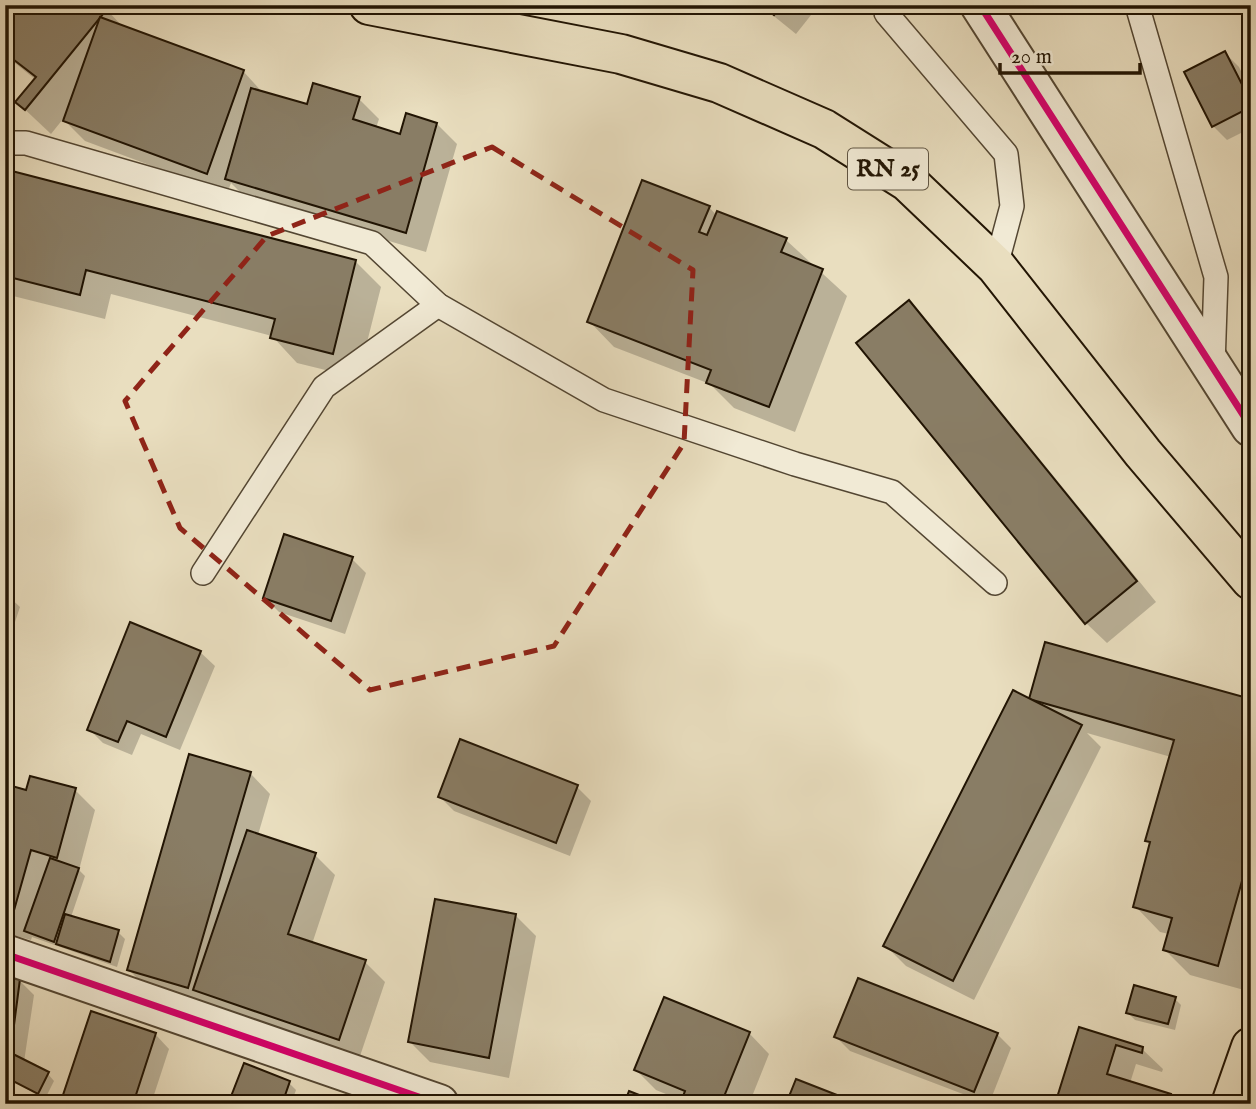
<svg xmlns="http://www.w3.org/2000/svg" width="1256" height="1109" viewBox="0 0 1256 1109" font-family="'IM FELL English',serif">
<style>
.shadow{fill:#0003}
.building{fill:#897d65;stroke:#211403;stroke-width:2}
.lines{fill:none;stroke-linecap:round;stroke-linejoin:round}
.lane-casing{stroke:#534632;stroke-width:26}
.street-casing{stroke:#534632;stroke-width:42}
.primary-casing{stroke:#211403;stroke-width:42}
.lane{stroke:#f1ead5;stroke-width:23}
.street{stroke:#f1ead5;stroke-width:38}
.primary{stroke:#e9debf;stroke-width:38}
.cycleway-casing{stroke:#f1ead5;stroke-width:11}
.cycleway{stroke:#d6006c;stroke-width:7}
.marked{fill:none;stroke:#8f2418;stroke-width:5;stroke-dasharray:14 9;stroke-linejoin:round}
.labels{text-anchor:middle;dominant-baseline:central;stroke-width:5;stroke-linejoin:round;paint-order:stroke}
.shield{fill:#f1ead5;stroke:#5f5442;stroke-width:2}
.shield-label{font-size:24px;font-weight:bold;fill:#211403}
</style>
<rect width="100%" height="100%" fill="#e9debf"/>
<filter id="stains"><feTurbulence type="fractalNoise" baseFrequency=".00286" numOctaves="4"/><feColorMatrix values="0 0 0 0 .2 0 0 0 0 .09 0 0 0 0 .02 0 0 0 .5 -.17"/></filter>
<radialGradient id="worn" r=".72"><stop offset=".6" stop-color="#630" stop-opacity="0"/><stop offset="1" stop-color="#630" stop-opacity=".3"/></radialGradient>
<!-- shadow -->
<g class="shadow">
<polygon points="5,5 106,9 124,28 243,71 263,93 308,106 359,99 379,119 376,128 401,136 437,124 457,144 426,252 247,199 231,183 227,194 85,141 63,119 51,134 17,102 36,80 5,55"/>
<polygon points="760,5 819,5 796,34"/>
<polygon points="1225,53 1239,67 1251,91 1251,128 1227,140 1213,126"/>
<polygon points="9,172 356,262 381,287 358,378 297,363 272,336 111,294 105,319 9,295 5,291 5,186"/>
<polygon points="709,207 717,216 786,240 847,296 795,432 734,408 710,384 614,347 589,321"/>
<polygon points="909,302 929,323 1156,602 1107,643 1086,623"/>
<polygon points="352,559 366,573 345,634 279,612 265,598"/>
<polygon points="5,593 20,607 5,652"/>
<polygon points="1047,644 1251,701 1251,965 1244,990 1190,975 1165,950 1169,934 1160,932 1135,906 1151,844 1147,840 1171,757 1087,733 1101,747 974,1000 906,966 885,945 1030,701"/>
<polygon points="200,652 215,666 180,750 141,734 132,755 103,743 89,729"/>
<polygon points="250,773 270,794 258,835 315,855 335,875 312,944 365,962 385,982 359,1059 215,1010 209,1004 208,1008 149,990 129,970"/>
<polygon points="5,785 27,792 75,790 95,810 79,870 85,876 71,917 118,932 125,939 117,967 32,937 31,940 5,933"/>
<polygon points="577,787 591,801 570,856 454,811 440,797"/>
<polygon points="516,916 536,936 509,1078 430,1062 410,1042"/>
<polygon points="5,979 20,981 34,995 24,1062 48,1074 54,1081 45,1099 5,1077 10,1059 5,1058"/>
<polygon points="1175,999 1181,1005 1175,1030 1135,1020 1128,1013"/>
<polygon points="1080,1029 1142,1049 1163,1069 1162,1072 1136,1064 1130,1083 1170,1096 1178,1104 1057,1104"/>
<polygon points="749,1033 769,1054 749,1104 682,1104 683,1101 656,1090 636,1070"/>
<polygon points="155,1034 169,1049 151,1104 62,1104"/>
<polygon points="997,1034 1011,1048 989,1104 850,1051 836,1037"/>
<polygon points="289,1083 296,1090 291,1104 236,1104 232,1099"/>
</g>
<!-- building -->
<g class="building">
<polygon points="5,5 104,5 108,8 25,110 15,102 36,77 5,53"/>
<polygon points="762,5 783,5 774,15"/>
<polygon points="100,17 244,70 207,174 63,121"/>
<polygon points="1225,51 1251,102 1251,107 1212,127 1184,72"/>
<polygon points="313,83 360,97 353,119 400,134 406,113 437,123 406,233 225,179 251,88 307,104"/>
<polygon points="8,170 356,260 333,354 270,338 275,319 86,270 80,295 5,276 5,179"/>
<polygon points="642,180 710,206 699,232 707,235 717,211 787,238 781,252 823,269 769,407 706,383 711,370 587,322"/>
<polygon points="909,300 1137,581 1085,624 856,343"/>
<polygon points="284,534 353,557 331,621 263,598"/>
<polygon points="130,622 201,651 166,737 127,721 118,742 87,730"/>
<polygon points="1045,642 1251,699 1251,849 1218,966 1163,950 1172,918 1133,907 1150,842 1145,841 1174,740 1029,699"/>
<polygon points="1013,690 1082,725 953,981 883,946"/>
<polygon points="460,739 578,785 556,843 438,797"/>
<polygon points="189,754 251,772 188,988 127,970"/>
<polygon points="30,776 76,788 57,858 31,850 11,921 5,919 5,784 26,790"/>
<polygon points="247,830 316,853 288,934 366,960 339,1040 193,990"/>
<polygon points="50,858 79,868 54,942 24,931"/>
<polygon points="435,899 516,914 489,1058 408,1042"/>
<polygon points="65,914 119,930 110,962 56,944"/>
<polygon points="5,977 20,979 11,1048 5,1047"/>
<polygon points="858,978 998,1033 974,1092 834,1037"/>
<polygon points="1134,985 1176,997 1168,1024 1126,1013"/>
<polygon points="664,997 750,1032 721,1104 680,1104 685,1091 634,1070"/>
<polygon points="91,1011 156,1033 133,1104 60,1104"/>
<polygon points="1079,1027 1143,1047 1142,1053 1116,1045 1107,1074 1171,1094 1168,1104 1055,1104"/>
<polygon points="11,1053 49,1072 38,1094 5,1077 5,1065"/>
<polygon points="244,1063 290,1081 282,1104 240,1104 230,1099"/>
<polygon points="796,1079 860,1104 786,1104"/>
<polygon points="629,1091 662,1104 624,1104"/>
<polygon points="5,1096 31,1104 5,1104"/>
</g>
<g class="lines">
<!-- lane casing -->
<g class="lane-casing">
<g id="lane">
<polyline points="1137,5 1216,277 1213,365"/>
<polyline points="886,13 1006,154 1012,206 996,266"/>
<polyline points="5,143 26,143 372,243 438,305 604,400 795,464 892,492 995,583"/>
<polyline points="203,573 324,387 438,305"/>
</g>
</g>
<!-- street casing -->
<g class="street-casing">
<g id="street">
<polyline points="980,5 1251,427"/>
<polyline points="5,954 439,1104"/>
</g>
</g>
<!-- primary casing -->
<g class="primary-casing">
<g id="primary">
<polyline points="369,5 621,54 719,83 824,129 908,182 996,266 1143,453 1251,580"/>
<polyline points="1231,1104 1251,1047"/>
</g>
</g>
<!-- lane -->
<use href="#lane" class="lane"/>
<!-- street -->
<use href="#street" class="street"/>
<!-- primary -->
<use href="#primary" class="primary"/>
<!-- cycleway casing -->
<g class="cycleway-casing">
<g id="cycleway">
<polyline points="980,5 1251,427"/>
<polyline points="5,954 439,1104"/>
</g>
</g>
<!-- cycleway -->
<use href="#cycleway" class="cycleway"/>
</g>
<!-- marked area -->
<path class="marked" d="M492 147 693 270 684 443 554 646 370 690 180 528 125 401 267 236Z"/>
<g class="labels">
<!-- shield labels -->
<rect class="shield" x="848" y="148.5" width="80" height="41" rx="5"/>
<g class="shield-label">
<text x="888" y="169">RN 25</text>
</g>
</g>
<!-- margin -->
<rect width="1256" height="1109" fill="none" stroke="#e9debf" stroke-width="28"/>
<rect x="7" y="7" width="1242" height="1095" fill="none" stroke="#211403" stroke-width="3.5"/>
<rect x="14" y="14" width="1228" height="1081" fill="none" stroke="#211403" stroke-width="2"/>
<!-- scale -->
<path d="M1000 63v10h140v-10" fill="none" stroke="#211403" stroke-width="3.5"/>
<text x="1011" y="63" font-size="21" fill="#211403" stroke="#f1ead5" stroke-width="5" paint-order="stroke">20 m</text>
<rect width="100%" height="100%" filter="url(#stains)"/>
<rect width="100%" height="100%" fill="url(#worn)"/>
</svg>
